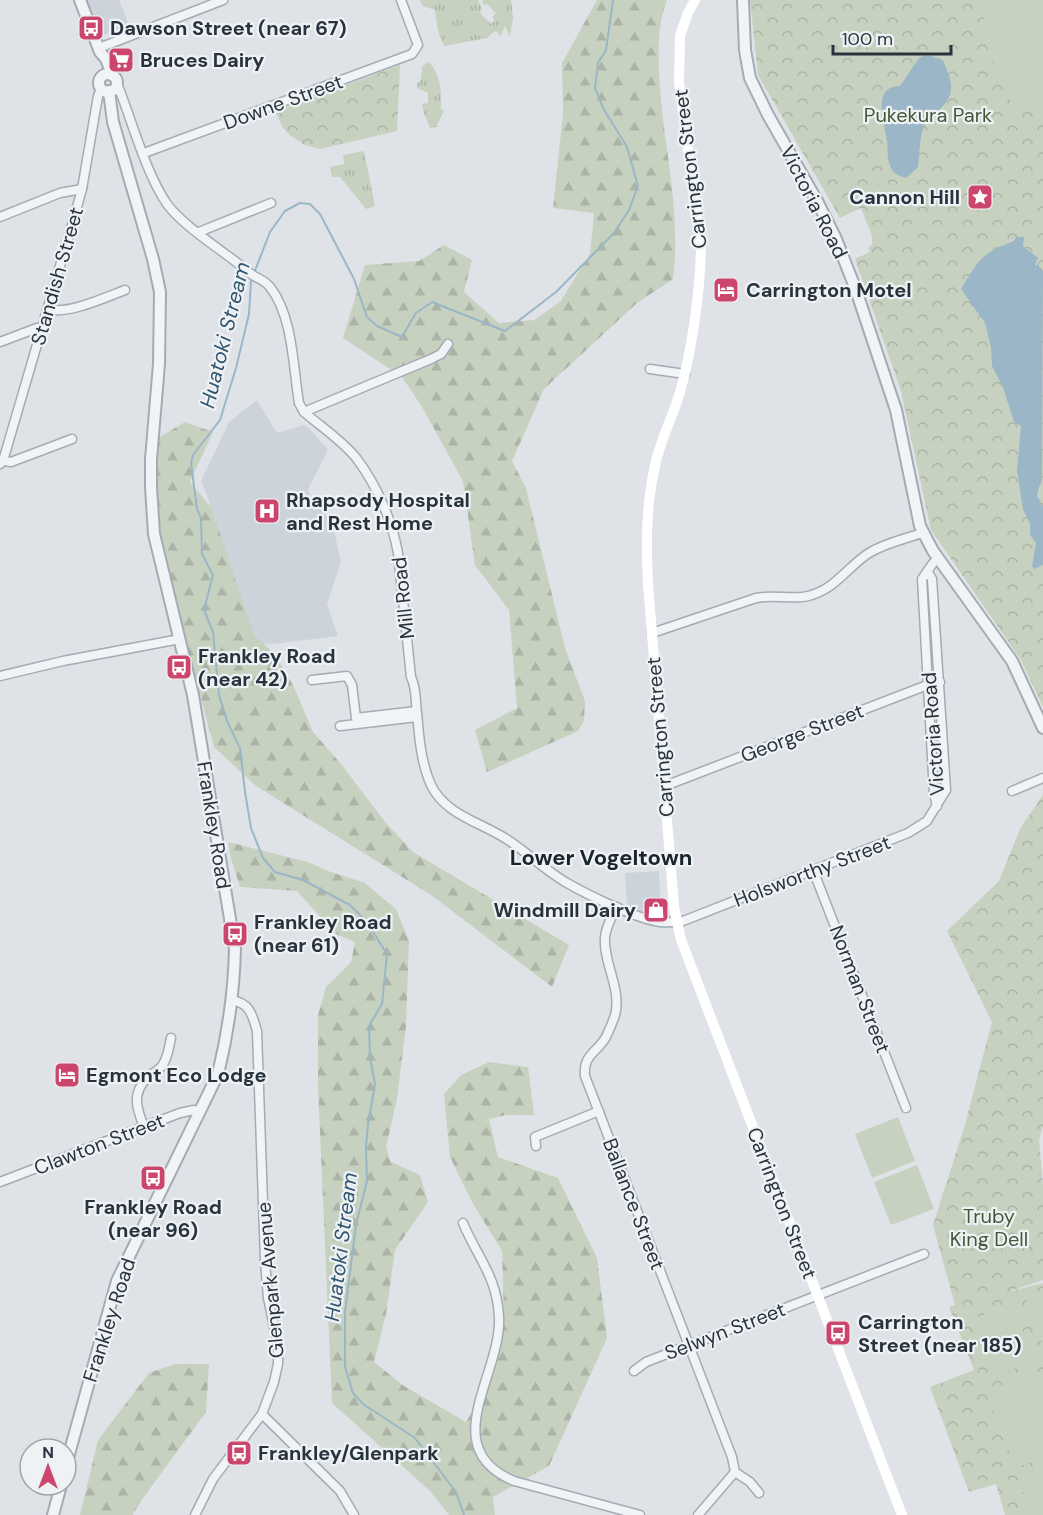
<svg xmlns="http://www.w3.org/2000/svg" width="1043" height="1515" viewBox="0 0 1043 1515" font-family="'DM Sans',sans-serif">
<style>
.built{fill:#cdd3da}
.grass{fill:url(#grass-tufts)}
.forest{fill:url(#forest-firs)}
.park{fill:url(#park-crowns)}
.pitch{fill:#c7d1c0}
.water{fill:#9ab6c7}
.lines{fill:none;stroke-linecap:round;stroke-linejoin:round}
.stream{stroke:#9ab6c7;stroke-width:2}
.minor-casing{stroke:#a4abb2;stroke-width:11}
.tertiary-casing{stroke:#a4abb2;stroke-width:14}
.minor{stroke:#f1f4f6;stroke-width:8}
.tertiary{stroke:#f1f4f6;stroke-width:10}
.secondary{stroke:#fff;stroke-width:10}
.labels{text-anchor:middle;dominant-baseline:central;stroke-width:4.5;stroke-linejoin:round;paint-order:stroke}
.poi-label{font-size:20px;font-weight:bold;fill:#28333e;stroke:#eef2f5;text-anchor:start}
.street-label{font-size:20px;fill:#28333e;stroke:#eef2f5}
.park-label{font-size:20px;fill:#415a36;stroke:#eef2f5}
.water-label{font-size:21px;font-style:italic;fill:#335771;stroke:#eef2f5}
.quarter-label{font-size:22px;font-weight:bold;fill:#1a242f;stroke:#eef2f5}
</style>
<defs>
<pattern id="grass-tufts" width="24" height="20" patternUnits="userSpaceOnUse" patternTransform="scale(1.5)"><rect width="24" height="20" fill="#c7d1c0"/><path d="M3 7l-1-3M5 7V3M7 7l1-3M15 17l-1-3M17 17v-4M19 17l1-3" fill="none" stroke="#abb4a6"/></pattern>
<pattern id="forest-firs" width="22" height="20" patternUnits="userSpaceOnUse" patternTransform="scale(1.5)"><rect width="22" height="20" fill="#c7d1c0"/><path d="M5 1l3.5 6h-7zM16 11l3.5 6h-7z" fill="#abb4a6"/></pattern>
<pattern id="park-crowns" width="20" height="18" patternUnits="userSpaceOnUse" patternTransform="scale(1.5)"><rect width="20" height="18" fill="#c7d1c0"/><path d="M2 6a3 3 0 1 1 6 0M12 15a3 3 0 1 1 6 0" fill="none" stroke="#abb4a6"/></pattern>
</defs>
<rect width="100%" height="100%" fill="#dfe3e8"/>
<!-- built -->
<g class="built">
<polygon points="81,0 119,0 129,25 96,38"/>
<polygon points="257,400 277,433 304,425 309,428 328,450 308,489 312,500 332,522 341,562 327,604 338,636 272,644 254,643 207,495 201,481 229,422"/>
<polygon points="659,871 661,914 658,917 654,917 627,905 625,873"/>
</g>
<!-- grass -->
<g class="grass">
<polygon points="420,0 478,0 482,9 480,13 491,24 495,20 492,17 496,13 487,4 484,5 482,0 511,0 513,18 510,37 505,26 501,36 495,31 487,38 444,46 438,31 435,10 423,6"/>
<path d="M429 62C442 77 441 91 441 109L444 111 436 127 430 128 424 113 422 104 428 103V93L417 88V84L421 80 422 66Z"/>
<polygon points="364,151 375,206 366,209 340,177 332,177 330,167 344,164 343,155"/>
</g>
<!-- forest -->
<g class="forest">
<path d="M597 0H667C658 23 658 48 659 73 662 141 682 211 673 279L637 303 544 389 512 461 526 488 565 648 585 701 584 721 578 731 487 772 475 730 517 708 509 610 475 565 463 481 422 407 402 377 343 338 365 265 419 261 444 245 472 260 464 292 499 323 534 320 560 302 590 254 594 213 553 208 563 113 562 63Z"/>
<polygon points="185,422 213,432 190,482 211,507 254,635 275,654 294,687 313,732 341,764 385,822 413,852 569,945 552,987 431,895 256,786 214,747 152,513 158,438"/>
<polygon points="228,842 308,862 328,871 365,883 396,909 409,941 406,1026 397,1099 386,1147 391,1162 420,1175 428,1202 395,1250 386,1314 374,1362 404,1386 466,1422 486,1389 504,1320 502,1251 472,1202 450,1157 444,1094 461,1075 489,1062 528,1067 534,1115 506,1115 489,1119 498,1157 558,1178 597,1258 607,1338 549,1466 493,1497 495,1515 449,1515 430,1491 332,1403 318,1087 318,1015 326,987 351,962 355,942 336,934 297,891 240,887 231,859"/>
<polygon points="175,1364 209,1364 206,1412 138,1505 133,1515 80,1515 98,1440 149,1373"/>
</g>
<!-- park -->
<g class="park">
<polygon points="750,0 1043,0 1043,707 1021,660 931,530 901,391 855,259 870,252 868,247 872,245 872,236 861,208 840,218 758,75"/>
<polygon points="400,65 397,131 320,149 305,145 291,136 283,128 275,111"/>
<polygon points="1043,795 1043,1126 1039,1140 1043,1185 1043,1280 1008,1292 1043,1283 1043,1515 1005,1515 996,1484 969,1492 930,1387 974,1370 949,1307 955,1305 933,1225 964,1128 992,1022 947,931 999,881 1021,827"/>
</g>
<!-- pitch -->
<g class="pitch">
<path d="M984 0H1043V112C1031 113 1017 109 1010 99 996 79 979 23 984 0Z"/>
<polygon points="898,1117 915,1161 872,1178 855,1134"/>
<polygon points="917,1165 934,1209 891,1225 874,1182"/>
<polygon points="1043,1293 1043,1345 1026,1300"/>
<polygon points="1013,1304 1034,1362 994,1376 973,1319"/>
<polygon points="1043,1370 1043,1458 1015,1468 986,1391"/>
<polygon points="1043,1468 1043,1515 1031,1515 1018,1477"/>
</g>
<!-- water -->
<g class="water">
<path d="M923 56H931L943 61C951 79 957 93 941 108 937 112 931 116 927 121 919 132 920 153 918 167L906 178C899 176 894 174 891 168 887 160 888 148 887 140 885 123 871 86 900 86L919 58Z"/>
<path d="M1016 237H1024L1023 246 1038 258 1035 265H1038L1043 271 1042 481 1039 487 1037 496 1043 506V565L1034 569 1032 566 1036 543 1030 535V524L1023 509 1017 471 1021 426 1014 422 1003 387 992 366 991 347 985 323 961 289C979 260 980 254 1014 241Z"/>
</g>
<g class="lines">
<!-- stream -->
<polyline class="stream" points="464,1515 456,1492 415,1438 363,1404 353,1393 345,1367 345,1312 356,1225 367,1181 366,1147 368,1124 375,1084 370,1058 369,1026 382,1004 387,954 366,921 350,905 303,880 275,872 263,858 251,828 245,792 240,748 227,721 219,695 213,632 204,610 213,575 202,554 201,518 197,509 191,463 193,455 220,420 236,368 249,314 251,281 270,232 285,211 300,203 310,204 320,214 354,279 367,317 377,326 402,337 416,313 432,302 505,331 556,292 614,233 629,210 638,186 627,147 603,108 595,88 598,63 606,50 613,0"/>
<!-- minor casing -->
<g class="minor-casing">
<g id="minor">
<polyline points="99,48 223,0"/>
<path d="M116 81C131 117 145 172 167 204 184 227 222 250 245 269 254 279 262 277 270 287 293 316 293 367 299 403L304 412C321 427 343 441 357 459 377 486 392 520 398 553L411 677C417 689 415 700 417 713 419 736 421 763 431 785 445 815 483 823 508 840 528 853 546 871 567 883 588 895 637 919 660 922 668 923 676 922 683 921L908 833 927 821 946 790 932 579 928 572"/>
<polyline points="144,153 412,54 418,45 401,0"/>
<polyline points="0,217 60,193 82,189"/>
<polyline points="199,232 271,203"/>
<path d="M48 309C68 315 106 297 125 290"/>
<polyline points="0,342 37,328 42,330"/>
<polyline points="650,369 685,374"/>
<polyline points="304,412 431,359 441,354 448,344"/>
<polyline points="3,461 74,218 82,189 98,96 101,89"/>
<polyline points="0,464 3,461 11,462 72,439"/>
<path d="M652 632 658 631 756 598C775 594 792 600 808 596 836 589 847 567 869 553 885 543 905 539 922 533"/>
<polyline points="0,676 63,661 180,639"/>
<polyline points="312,680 347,676 352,685 356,718 416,711"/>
<polyline points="340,726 417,717"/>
<polyline points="664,785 670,784 930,684 940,682"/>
<polyline points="1012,791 1043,778"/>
<polyline points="937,806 934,793 922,579 933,563 939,558"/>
<polyline points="813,870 906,1108"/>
<path d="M617 907C612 916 606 926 605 937 603 963 622 989 615 1015 613 1022 609 1030 606 1037 597 1053 583 1054 585 1076L732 1457 735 1472 750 1482 759 1493"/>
<path d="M144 1127C137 1109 131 1094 147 1078 151 1074 158 1071 162 1066 168 1058 169 1047 171 1038"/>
<polyline points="536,1146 535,1137 599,1111"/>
<polyline points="0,1182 180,1113 194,1110 199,1112"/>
<path d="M463 1223C477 1257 497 1276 499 1317 502 1374 435 1448 514 1481L640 1515"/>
<polyline points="634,1371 646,1362 924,1254"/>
<polyline points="262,1414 340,1491 354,1515"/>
<path d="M195 1515 213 1479 262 1414 274 1382 278 1364V1346L268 1298 265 1261 257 1031C252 1014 250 1003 231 1000"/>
<polyline points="698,1515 735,1472"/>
</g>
</g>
<!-- tertiary casing -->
<g class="tertiary-casing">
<g id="tertiary">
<polyline points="80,0 100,52 106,59 113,76"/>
<polyline points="743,0 745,50 750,78 768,115 817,201 836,239 856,290 896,410 920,526 933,551 1012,661 1043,728"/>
<circle cx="108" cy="83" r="9"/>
<path d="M66 1465 117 1281 218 1074C228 1033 234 991 235 949L193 695 154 534 151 487V459L159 364 160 292 153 259 113 122 109 91"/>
<polyline points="53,1515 61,1485"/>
</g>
</g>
<!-- minor -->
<use href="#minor" class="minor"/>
<!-- tertiary -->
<use href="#tertiary" class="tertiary"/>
<!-- secondary -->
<path class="secondary" d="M695 0 688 13 680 36 679 82 701 248C700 293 692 350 680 392 673 417 660 440 655 466 646 505 646 544 648 584L674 907 681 940 902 1515"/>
</g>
<!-- icons -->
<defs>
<g id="bus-square" transform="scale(1.35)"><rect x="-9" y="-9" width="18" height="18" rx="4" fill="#cb456c" stroke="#eef2f5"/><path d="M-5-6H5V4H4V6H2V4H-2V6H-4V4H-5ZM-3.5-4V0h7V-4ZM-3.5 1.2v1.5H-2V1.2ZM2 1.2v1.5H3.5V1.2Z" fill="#fff"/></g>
<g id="supermarket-square" transform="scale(1.35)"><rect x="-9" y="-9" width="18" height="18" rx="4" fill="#cb456c" stroke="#eef2f5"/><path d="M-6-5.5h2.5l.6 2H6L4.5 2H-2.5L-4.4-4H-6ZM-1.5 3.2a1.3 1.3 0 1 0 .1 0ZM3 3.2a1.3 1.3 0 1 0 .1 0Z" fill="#fff"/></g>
<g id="sight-square" transform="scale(1.35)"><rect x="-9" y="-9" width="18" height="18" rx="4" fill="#cb456c" stroke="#eef2f5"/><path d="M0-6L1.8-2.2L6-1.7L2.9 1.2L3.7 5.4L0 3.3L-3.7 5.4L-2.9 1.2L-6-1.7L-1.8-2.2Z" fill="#fff"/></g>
<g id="hotel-square" transform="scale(1.35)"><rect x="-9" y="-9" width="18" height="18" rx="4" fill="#cb456c" stroke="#eef2f5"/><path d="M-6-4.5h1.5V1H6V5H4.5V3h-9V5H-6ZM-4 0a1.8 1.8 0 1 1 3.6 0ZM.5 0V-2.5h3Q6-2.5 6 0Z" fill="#fff"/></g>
<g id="hospital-square" transform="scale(1.35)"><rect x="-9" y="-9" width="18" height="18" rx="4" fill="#cb456c" stroke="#eef2f5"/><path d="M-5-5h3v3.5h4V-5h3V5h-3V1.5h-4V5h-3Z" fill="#fff"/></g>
<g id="shop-square" transform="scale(1.35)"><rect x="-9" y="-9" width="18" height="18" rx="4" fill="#cb456c" stroke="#eef2f5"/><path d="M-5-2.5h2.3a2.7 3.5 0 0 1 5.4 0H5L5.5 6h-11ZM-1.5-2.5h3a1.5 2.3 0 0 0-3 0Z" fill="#fff"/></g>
</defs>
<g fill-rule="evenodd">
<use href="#bus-square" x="91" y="28"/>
<use href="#supermarket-square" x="121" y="60"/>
<use href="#sight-square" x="980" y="197"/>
<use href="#hotel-square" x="726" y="290"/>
<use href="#hospital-square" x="267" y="511"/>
<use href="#bus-square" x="179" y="667"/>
<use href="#shop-square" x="656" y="910"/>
<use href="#bus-square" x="235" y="934"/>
<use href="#hotel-square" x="67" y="1075"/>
<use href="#bus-square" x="153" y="1178"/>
<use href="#bus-square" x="838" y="1333"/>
<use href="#bus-square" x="239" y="1453"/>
</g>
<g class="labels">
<!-- poi labels -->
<g class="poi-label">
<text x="110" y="28">Dawson Street (near 67)</text>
<text x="140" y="60">Bruces Dairy</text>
<text x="960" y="197" text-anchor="end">Cannon Hill</text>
<text x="746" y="290">Carrington Motel</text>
<text x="286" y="500">Rhapsody Hospital<tspan x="286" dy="23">and Rest Home</tspan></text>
<text x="198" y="656">Frankley Road<tspan x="198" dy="23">(near 42)</tspan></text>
<text x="636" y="910" text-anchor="end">Windmill Dairy</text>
<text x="254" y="922">Frankley Road<tspan x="254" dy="23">(near 61)</tspan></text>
<text x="86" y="1075">Egmont Eco Lodge</text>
<text x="153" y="1207" text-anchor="middle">Frankley Road<tspan x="153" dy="23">(near 96)</tspan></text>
<text x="858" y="1322">Carrington<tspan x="858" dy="23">Street (near 185)</tspan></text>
<text x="258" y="1453">Frankley/Glenpark</text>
</g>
<!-- street labels -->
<g class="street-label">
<text transform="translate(283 102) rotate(-20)">Downe Street</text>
<text transform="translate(690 169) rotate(-97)">Carrington Street</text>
<text transform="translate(814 202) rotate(63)">Victoria Road</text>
<text transform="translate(57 276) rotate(-74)">Standish Street</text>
<text transform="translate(403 598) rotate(-96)">Mill Road</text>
<text transform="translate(802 733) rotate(-21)">George Street</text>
<text transform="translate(933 734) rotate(-94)">Victoria Road</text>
<text transform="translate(660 737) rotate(-95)">Carrington Street</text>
<text transform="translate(214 825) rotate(81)">Frankley Road</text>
<text transform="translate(812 871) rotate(-21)">Holsworthy Street</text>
<text transform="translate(860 989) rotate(69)">Norman Street</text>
<text transform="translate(99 1144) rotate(-21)">Clawton Street</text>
<text transform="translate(782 1203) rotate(69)">Carrington Street</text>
<text transform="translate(634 1204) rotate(69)">Ballance Street</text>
<text transform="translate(270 1280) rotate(-95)">Glenpark Avenue</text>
<text transform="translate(109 1320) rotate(-72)">Frankley Road</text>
<text transform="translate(725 1331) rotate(-21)">Selwyn Street</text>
</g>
<!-- park labels -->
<g class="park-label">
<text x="928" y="115">Pukekura Park</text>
<text x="989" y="1216">Truby<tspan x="989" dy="23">King Dell</tspan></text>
</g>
<!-- water labels -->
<g class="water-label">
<text transform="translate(225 335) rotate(-76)">Huatoki Stream</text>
<text transform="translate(341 1247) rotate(-83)">Huatoki Stream</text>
</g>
<!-- quarter labels -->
<g class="quarter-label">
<text x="601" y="857">Lower Vogeltown</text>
</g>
</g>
<!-- north arrow -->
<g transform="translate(48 1467)"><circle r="28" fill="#eef2f5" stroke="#9fa6ac" stroke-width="1.5"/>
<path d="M0-4.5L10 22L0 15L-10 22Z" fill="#cb456c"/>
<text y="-9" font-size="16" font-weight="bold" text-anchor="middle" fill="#28333e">N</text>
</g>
<!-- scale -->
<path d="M833 45v9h118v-9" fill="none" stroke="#28333e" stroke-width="3"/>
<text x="842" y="45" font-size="18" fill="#28333e" stroke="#eef2f5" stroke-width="4.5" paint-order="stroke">100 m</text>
</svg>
